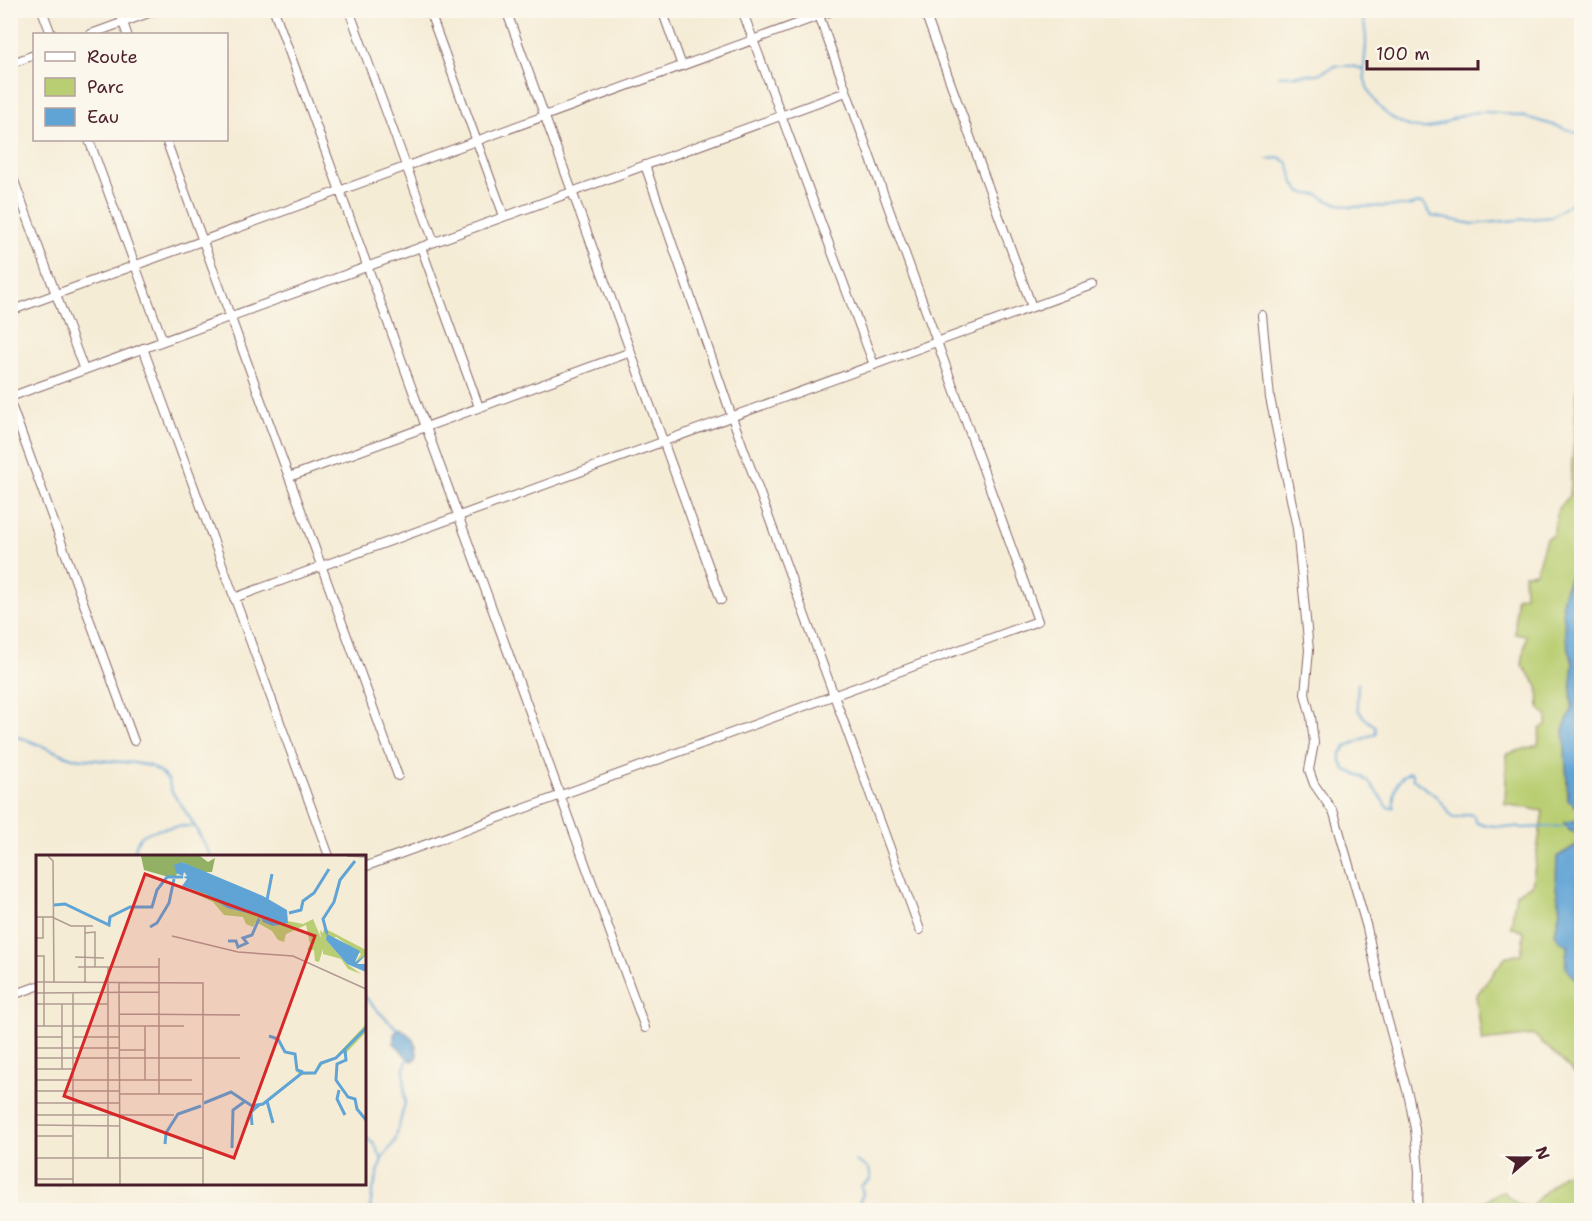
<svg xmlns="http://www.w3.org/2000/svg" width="1592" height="1221" viewBox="0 0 1592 1221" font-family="'Shantell Sans',sans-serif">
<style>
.green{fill:#b9ce72;stroke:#82764e;stroke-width:1.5}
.water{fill:#60a4d5;stroke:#556280;stroke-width:1.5}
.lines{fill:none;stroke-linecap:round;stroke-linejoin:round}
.stream{stroke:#60a4d5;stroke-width:2}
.street-casing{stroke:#866767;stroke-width:10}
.street{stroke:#fff;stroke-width:8}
.inset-river{fill:none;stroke:#60a4d5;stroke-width:3}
.inset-road{fill:none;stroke:#b19a92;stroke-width:1.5}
.view{fill:#d62828;fill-opacity:0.15;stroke:#d62828;stroke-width:3}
.inset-edge{fill:none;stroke:#4a1f2b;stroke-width:3}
</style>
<rect width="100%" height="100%" fill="#fbf7ec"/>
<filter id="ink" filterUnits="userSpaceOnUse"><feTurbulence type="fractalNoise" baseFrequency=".0167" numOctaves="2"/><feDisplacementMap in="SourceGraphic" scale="12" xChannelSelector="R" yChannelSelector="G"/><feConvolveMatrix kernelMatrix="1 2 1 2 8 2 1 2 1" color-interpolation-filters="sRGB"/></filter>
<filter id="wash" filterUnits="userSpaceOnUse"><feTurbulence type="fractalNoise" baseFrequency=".008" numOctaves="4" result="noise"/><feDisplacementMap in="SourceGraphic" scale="24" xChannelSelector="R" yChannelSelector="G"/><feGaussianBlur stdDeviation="1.35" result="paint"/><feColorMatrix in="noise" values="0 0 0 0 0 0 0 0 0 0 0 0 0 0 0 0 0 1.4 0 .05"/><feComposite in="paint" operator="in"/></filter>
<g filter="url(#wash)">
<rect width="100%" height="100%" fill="#f5ecd6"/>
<!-- green -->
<g class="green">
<path d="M1581 331V526L1574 566 1565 590 1566 637 1573 663 1571 685 1572 710 1564 727 1568 800 1582 811 1581 820 1564 823 1570 831 1581 833 1582 842 1557 857 1556 887 1560 910 1555 934 1568 945C1564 965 1562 971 1581 982V1079L1534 1035 1482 1041 1476 996 1506 956 1521 955 1524 932 1511 927 1516 893 1532 885 1543 811 1505 804 1507 754 1538 745 1540 729 1547 724V715L1539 709 1538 686 1522 665 1526 636 1515 634 1516 597 1525 595 1524 574 1536 572 1546 538 1553 535 1558 508 1570 496Z"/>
<polygon points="1581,1171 1581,1210 1484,1210 1481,1203 1502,1191 1519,1205 1530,1207 1563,1174"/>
</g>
<!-- water -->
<g class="water">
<polygon points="1581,526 1581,811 1568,800 1564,727 1572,710 1571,685 1573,664 1566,637 1562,603 1565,590 1574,566"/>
<polygon points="1581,820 1581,833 1570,831 1564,822"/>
<path d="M1581 842V982C1563 971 1564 966 1568 945L1561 942 1555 934 1560 910 1556 887 1557 857Z"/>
<path d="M400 1028C412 1037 417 1041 417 1057L412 1061C404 1057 401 1049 394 1043V1034Z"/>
</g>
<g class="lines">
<!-- stream -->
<g class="stream">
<path d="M1361 10C1364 21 1366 31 1366 42 1366 57 1361 72 1367 87 1378 114 1408 135 1436 126 1451 121 1464 112 1479 112 1516 111 1548 124 1582 134"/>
<polyline points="1279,76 1318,74 1335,66 1351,66 1364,69"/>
<polyline points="1267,159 1281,158 1288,163 1294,183 1299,191 1307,194 1319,195 1329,201 1350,207 1408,206 1418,203 1424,204 1432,216 1473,224 1551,217 1574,201 1582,198"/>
<path d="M1358 683C1357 708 1353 711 1375 726L1376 733 1347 746 1341 753V761L1345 770C1369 776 1374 788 1387 807L1392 808 1394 807C1393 793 1396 778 1410 772L1413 774V779L1437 797 1453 818 1469 814 1473 815 1477 823 1483 825 1523 828 1567 826"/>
<polyline points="10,736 22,738 72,758 134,763 150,766 160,772 168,780 172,792 190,818 211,856"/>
<path d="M132 856C136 851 135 844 139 839 147 828 180 826 194 826"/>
<polyline points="364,996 382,1015 401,1032"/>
<polyline points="364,1136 375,1145 382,1159"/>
<polyline points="856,1161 869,1169 871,1179 861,1186 863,1194 856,1210"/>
<polyline points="59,1185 59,1184"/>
<polyline points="370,1210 372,1194 382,1159 395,1141 405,1103 404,1068 408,1059"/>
</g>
</g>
</g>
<g filter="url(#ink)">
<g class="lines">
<!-- street casing -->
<g class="street-casing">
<g id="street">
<polyline points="42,10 51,34"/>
<polyline points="119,10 127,34"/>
<polyline points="274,10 645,1028"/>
<polyline points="349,10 434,242"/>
<polyline points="429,10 504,216"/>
<polyline points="506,10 721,600"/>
<polyline points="662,10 682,66"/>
<polyline points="742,10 874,365"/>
<polyline points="924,10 1032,307"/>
<polyline points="91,34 157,10"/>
<polyline points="10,64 34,55"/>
<polyline points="89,140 163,341"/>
<polyline points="166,140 398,776"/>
<polyline points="645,165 732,417 920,930"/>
<polyline points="10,170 84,370"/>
<polyline points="421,247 479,407"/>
<polyline points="10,311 835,10"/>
<polyline points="1262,315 1270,398 1297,528 1309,650 1305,694 1311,717 1314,743 1309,770 1314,784 1334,813 1367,928 1383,1003 1409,1098 1415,1129 1419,1172 1418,1210"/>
<polyline points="143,348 329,856"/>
<polyline points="10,397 846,92"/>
<polyline points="10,402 134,741"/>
<polyline points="289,477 631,352"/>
<polyline points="234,598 1093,285"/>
<polyline points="364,867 1038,621 817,10"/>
<polyline points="10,996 38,986"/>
</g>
</g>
<!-- street -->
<use href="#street" class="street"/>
</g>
</g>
<!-- overview -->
<g transform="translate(36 855)">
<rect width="330" height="330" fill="#f5ecd6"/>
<path d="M145 32 170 38 191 53 225 61 237 71 252 66 267 69 277 64 285 83 284 75 287 78 288 73 330 95V100L319 108 325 99 300 82 290 85 311 109 325 119 312 114 305 104 287 99V94L283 107 279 106 278 95H271L274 89 270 70 250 79 248 87 242 85 236 76 220 67 217 72 210 69 207 62 188 60 177 47ZM330 169V177L311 197 310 206 307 197 299 204 286 210 279 219 264 220 260 216 278 218 283 208 298 203Z" fill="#b9ce72"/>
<path d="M105 1H164L172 7 179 3 176 17H166L146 7 140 21H129L108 15Z" fill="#92b164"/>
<path d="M146 7 227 41 251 55 252 68 237 71 227 67 225 62 222 64 223 61 191 53 170 39 146 31 151 24 147 22 151 21 148 17 147 21 140 18 138 10ZM291 79 324 96 319 107 330 100 321 109H330V117L311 109 290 85Z" fill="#60a4d5"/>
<path class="inset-river" d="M231 45 236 19M18 50 29 49 73 70 74 62 94 52H116L121 35 131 22H147M253 58 265 55 267 46 278 38 293 14M114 72 121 68 133 48 138 24M291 79 287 64 298 47 304 25 319 6M192 86H200L202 92 211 88 207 83 216 80 223 64M233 181 242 184 249 197 259 199 261 215 267 217M309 195 310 205 301 209 300 225 312 242 319 244 321 254 330 265M303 235 301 244 309 260M231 246 237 268M168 248 195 237 216 251 227 249 266 218H279L285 208 300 203 330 173M216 270 215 257 223 250M129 289 130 278 142 259 165 251M196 293 197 255 208 247"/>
<path class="inset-road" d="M12 1 17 6 18 127M311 1 330 2M0 62H16L35 71H57M49 78 59 77V112M136 81 202 97 257 101 330 134M0 83H7V62M0 101H8V171M39 102 68 103M123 103V239M42 112H123M72 112V303M0 127 167 128V329M49 127V71M83 127 84 329M0 138 123 137M37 138V329M0 149H72M26 149V214M83 159 204 160M0 171H148M109 171V225M26 182H0V214H37M37 182H84M0 193H84M84 195H109M0 203H204M0 225H156M0 236H84M84 239H167M0 248H84M0 260H138M0 270 84 271M0 281H37M0 303H167M0 324H37"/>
<path class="view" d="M109 19 279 81 198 303 28 241Z"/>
<rect width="330" height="330" class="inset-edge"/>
</g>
<!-- margin -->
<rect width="1592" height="1221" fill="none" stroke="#fbf7ec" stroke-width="36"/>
<!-- legend -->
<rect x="33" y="33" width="195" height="108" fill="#fbf7ec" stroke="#b4a19f" stroke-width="1.5"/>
<rect x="45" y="52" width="30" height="9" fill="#ffffff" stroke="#b4a19f" stroke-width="1.5"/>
<text x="87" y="63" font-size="18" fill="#4a1f2b">Route</text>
<rect x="45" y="78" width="30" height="18" fill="#b9ce72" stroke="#b4a19f" stroke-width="1.5"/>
<text x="87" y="93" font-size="18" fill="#4a1f2b">Parc</text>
<rect x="45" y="108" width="30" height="18" fill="#60a4d5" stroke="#b4a19f" stroke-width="1.5"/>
<text x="87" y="123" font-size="18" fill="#4a1f2b">Eau</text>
<!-- north arrow -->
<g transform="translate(1529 1158) rotate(70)" stroke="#fbf7ec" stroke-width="4.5" paint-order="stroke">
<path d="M0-4.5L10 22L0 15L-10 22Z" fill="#4a1f2b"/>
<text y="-9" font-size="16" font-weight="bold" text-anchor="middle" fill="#4a1f2b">N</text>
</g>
<!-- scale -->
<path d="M1367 60v9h111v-9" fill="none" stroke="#4a1f2b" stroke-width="3"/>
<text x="1376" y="60" font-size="18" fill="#4a1f2b" stroke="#fbf7ec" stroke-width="4.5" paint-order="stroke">100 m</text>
</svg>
